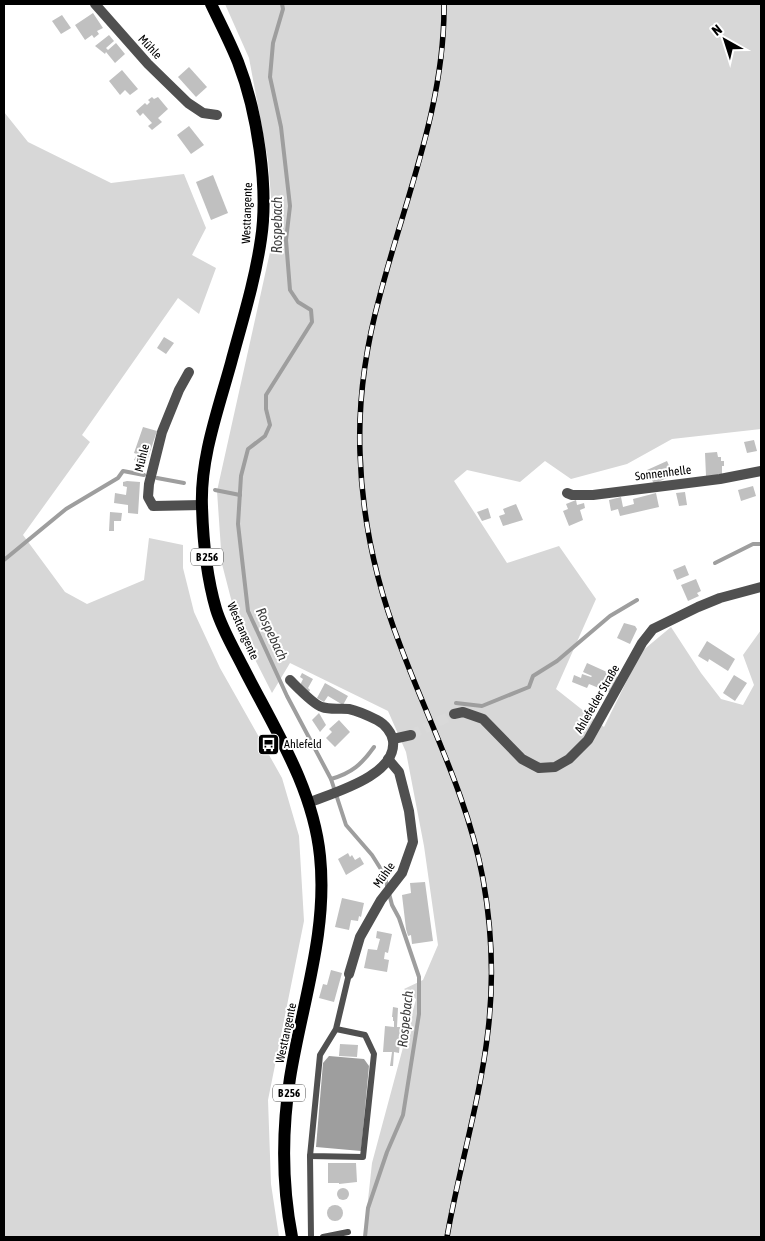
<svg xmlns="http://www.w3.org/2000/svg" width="765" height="1241" font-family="'Asap Condensed',sans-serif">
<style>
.green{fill:#d7d7d7}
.water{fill:#9e9e9e}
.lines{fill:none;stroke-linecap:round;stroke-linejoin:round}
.stream{stroke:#9e9e9e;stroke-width:4}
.building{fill:#c0c0c0}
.street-tunnel{stroke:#d9d9d9;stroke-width:10;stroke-dasharray:10 5;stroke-linecap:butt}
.lane{stroke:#505050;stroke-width:6}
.street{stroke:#505050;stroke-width:10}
.primary{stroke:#000;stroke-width:12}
.rail-casing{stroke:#000;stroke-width:5.5}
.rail{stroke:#fff;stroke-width:4;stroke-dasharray:11;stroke-linecap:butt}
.labels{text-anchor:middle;stroke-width:4;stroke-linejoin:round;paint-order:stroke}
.shield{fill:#fff;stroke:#4c4c4c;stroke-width:1}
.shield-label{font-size:11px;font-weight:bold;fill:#000}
.street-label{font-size:12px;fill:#000;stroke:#fff}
.poi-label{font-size:12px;fill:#000;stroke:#fff;text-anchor:start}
.water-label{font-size:14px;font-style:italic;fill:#3f3f3f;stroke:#fff}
</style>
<rect width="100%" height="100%" fill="#fff"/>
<g class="green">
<polygon points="225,4 761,4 761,429 672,439 627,464 571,479 545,461 520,482 467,470 454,481 507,563 559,546 596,599 556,689 604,727 641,652 671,627 701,673 721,699 743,705 754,685 743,655 761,630 761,1237 364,1237 372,1163 416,999 404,989 423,980 438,945 424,846 406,752 388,711 290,663 272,693 238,626 222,564 217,491 274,234 268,160 249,58"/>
<polygon points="4,112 28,142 111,183 184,174 206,228 192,255 216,268 199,314 178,298 82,435 90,442 23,535 65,592 87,604 144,580 149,538 183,545 183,568 194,612 220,668 282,778 299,836 304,921 268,1100 271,1184 279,1237 4,1237"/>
</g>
<polygon class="water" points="329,1056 364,1059 369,1066 361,1151 316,1147 323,1063"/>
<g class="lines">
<g class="stream">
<polyline points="282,4 283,9 273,43 270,77 281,127 290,206 286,240 290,290 298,302 311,310 312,322 266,395 266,409 270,425 265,436 248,449 241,476 238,524 248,611 287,696 331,779 346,825 372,855 384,874 392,905 399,918 419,977 419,1014 403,1115 387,1152 368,1208 365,1237"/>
<polyline points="157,478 184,483"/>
<polyline points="215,490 240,495"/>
<polyline points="4,560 66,509 118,478 123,471 144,475"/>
<polyline points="715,563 753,544 761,544"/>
<polyline points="456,703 482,706 529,687 533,676 557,661 610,616 637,600"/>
<path d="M331 779C352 773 362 764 374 747"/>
</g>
</g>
<g class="building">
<polygon points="93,13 103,28 97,31 99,34 94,38 92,35 85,40 75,25"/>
<polygon points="62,15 71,28 61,34 52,21"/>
<polygon points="109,35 114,41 106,48 108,50 116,43 125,54 115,63 106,52 105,54 95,46"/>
<polygon points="189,67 207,87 196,97 178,77"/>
<polygon points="122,70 138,89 130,95 125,90 120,95 109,81"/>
<polygon points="152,97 154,99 158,97 168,109 158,118 162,122 152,130 148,126 152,123 143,113 140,116 136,111 145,103 147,105 150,102 148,100"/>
<polygon points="189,126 204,145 191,154 177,135"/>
<polygon points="213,175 228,213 211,220 196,182"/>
<polygon points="164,337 174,343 166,354 157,348"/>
<polygon points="143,427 157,431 148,458 145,457 143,464 134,460 137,454 134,453"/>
<polygon points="754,440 757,451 747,453 744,442"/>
<polygon points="717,452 718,457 721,457 721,461 724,461 724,466 722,466 722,475 706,476 705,453"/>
<polygon points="667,461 673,475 654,484 647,470"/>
<polygon points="127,481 140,482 138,514 128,513 128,505 114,503 115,493 126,495 127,487 123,486 123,482"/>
<polygon points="753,486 756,496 741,501 738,490"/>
<polygon points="685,492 687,505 679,506 676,493"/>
<polygon points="656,493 659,507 620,516 618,509 611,511 609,500 621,497 623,507 634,504 633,499"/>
<polygon points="576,500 577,505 584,503 585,508 580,510 583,520 569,526 563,511 568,509 566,504"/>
<polygon points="516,504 523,520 503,526 499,516 505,514 503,509"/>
<polygon points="488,508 491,518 482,521 477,512"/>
<polygon points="110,512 122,513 121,521 114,521 114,531 109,531"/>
<polygon points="685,565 689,575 677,580 673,570"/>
<polygon points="696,579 701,591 697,593 699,596 688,601 681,585"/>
<polygon points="624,623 635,626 637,629 630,644 617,638"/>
<polygon points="707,641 735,659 728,671 709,659 708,662 698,656"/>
<polygon points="587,663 618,677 611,693 589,684 587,688 572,682 574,675 581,678 582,674 591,677 592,676 583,672"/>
<polygon points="302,673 313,679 308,688 310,690 309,692 300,685 303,679 300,677"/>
<polygon points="734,675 747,683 735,701 723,693"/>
<polygon points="325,683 348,696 343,705 328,696 324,702 317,698"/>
<polygon points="319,713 326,725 320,732 312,720"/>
<polygon points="339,720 350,732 335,747 326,738 332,732 329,729"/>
<polygon points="348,853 350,857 352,855 355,860 360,857 364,864 346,875 338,859"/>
<polygon points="425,882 433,941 412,944 411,935 408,936 406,929 402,895 411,893 410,883"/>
<polygon points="342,898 364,903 361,917 359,916 358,921 351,920 349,930 335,927"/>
<polygon points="377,931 392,934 388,953 385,952 384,959 389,960 387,972 364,968 368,949 377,950 380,939 376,938"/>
<polygon points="331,970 342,973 334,1002 319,998 323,984 327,985"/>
<polygon points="393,1007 398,1008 397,1027 400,1027 399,1042 400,1042 399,1053 394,1052 393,1066 390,1066 392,1052 383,1052 385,1026 394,1027 394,1021 393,1021 393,1017 392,1017"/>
<polygon points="340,1044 358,1045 357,1057 339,1056"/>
<polygon points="328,1163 356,1163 357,1182 339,1184 339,1183 328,1183"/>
<circle cx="343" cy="1194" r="6"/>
<circle cx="335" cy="1213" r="8"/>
</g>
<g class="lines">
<polyline class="street-tunnel" points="411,735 454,714"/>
<g class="lane">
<polyline points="336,1029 320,1055 310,1156 363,1157 374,1054 365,1035 336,1029 349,974"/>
<polyline points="310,1156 311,1237"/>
<polyline points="323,1237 348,1232"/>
</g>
<g class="street">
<polyline points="95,4 148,64 188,103 203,113 217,115"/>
<polyline points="189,372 179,390 162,432 149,484 148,497 153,506 202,505"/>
<polyline points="567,493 572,495 593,495 720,479 761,471"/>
<path d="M290 680C297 687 314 705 322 707 330 710 340 708 349 709 358 711 369 716 377 720 385 724 392 733 393 741 397 776 332 793 308 803"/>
<polyline points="454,714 463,712 483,719 522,759 539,768 555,767 569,759 588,740 642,643 653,629 698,607 720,598 761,587"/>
<polyline points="393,739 411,735"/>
<polyline points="349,974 360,937 381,900 402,873 413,842 409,811 399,772 388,759"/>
</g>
<path class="primary" d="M211 4C220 23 230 42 238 62 257 111 269 187 261 239 255 281 242 322 231 363 218 410 200 459 202 507 203 540 207 578 216 609 222 629 234 649 243 667 274 728 313 787 320 856 328 932 302 1003 290 1078 282 1130 282 1185 292 1237"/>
<defs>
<path id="rail" d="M444 4C445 105 405 199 380 295 366 346 358 399 360 453 362 519 376 583 400 645 429 723 468 797 483 879 492 929 494 980 488 1031 480 1101 459 1168 447 1237"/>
</defs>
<use href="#rail" class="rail-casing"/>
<use href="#rail" class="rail"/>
</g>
<defs>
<symbol id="bus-square" viewBox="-11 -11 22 22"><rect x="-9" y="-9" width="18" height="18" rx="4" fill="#000" stroke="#fff"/><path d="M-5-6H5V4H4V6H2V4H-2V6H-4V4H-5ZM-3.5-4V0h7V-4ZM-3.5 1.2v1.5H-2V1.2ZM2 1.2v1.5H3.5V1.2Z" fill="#fff"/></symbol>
</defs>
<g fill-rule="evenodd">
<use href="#bus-square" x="256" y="732" width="25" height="25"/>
</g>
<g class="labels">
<g class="shield">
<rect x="191" y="548.5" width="32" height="17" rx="4"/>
<rect x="273" y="1084.5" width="32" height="17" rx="4"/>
</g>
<g class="shield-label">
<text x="207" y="561">B 256</text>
<text x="289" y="1097">B 256</text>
</g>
<g class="street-label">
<text transform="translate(150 47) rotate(47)" y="4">Mühle</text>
<text transform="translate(247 213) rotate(-88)" y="4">Westtangente</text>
<text transform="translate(142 458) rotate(-76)" y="4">Mühle</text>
<text transform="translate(663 473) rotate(-7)" y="4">Sonnenhelle</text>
<text transform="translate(243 631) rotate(66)" y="4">Westtangente</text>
<text transform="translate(597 699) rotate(-60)" y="4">Ahlefelder Straße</text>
<text transform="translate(384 875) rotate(-55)" y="4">Mühle</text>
<text transform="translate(286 1033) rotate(-78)" y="4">Westtangente</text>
</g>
<g class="poi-label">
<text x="284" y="748">Ahlefeld</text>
</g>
<g class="water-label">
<text transform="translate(277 225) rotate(-90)" y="5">Rospebach</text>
<text transform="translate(272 634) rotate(65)" y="5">Rospebach</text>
<text transform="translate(405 1019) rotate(-84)" y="5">Rospebach</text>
</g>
</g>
<rect width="765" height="1241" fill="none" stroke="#000000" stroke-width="10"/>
<g transform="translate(725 40) rotate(321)" stroke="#ffffff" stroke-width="4" paint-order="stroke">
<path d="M0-4L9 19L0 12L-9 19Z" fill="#000000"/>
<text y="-8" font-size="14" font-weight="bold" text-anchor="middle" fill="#000000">N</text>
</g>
</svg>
